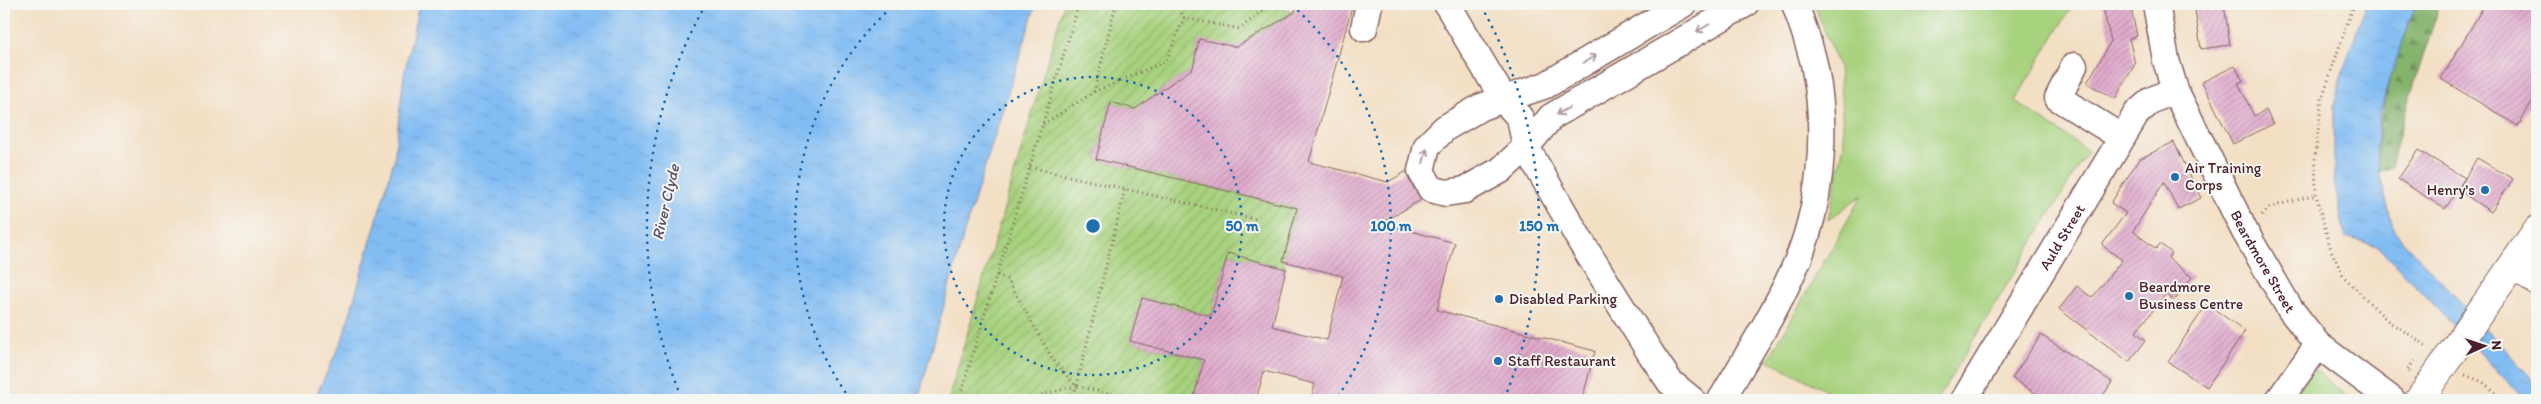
<svg xmlns="http://www.w3.org/2000/svg" width="2541" height="404" font-family="Itim,sans-serif">
<style>
.green{fill:#a7d27e;stroke:#787854}
.forest{fill:url(#forest-firs);stroke:#686a4c}
.garden{fill:url(#garden-furrows);stroke:#787854}
.water{fill:url(#water-ripples);stroke:#666e8f}
.building{fill:url(#building-hatch)}
.lines{fill:none;stroke-linecap:round;stroke-linejoin:round}
.minor-casing{stroke:#856261;stroke-width:29}
.major-casing{stroke:#856261;stroke-width:30}
.path{stroke:#856261;stroke-width:3;stroke-dasharray:1 4;stroke-linecap:butt}
.minor{stroke:#fff;stroke-width:26}
.major{stroke:#fff;stroke-width:28}
.oneway{stroke:#ae9aa0}
.ring{fill:none;stroke:#1f6fb2;stroke-width:2.5;stroke-dasharray:2.5 5}
.poi-dot{fill:#1f6fb2;stroke:#f6f6f2;stroke-width:2}
.labels{text-anchor:middle;stroke-width:4;stroke-linejoin:round;paint-order:stroke}
.poi-label{font-size:15px;fill:#4a1f2b;stroke:#f6f6f2;text-anchor:start}
.street-label{font-size:15px;fill:#4a1f2b;stroke:#f6f6f2}
.water-label{font-size:16px;font-style:italic;fill:#5a4e67;stroke:#f6f6f2}
.centre{fill:#1f6fb2;stroke:#f6f6f2;stroke-width:2.5}
.ring-label{font-size:15px;text-anchor:middle;font-weight:bold;fill:#1f6fb2;stroke:#f6f6f2;stroke-width:4;stroke-linejoin:round;paint-order:stroke}
</style>
<defs>
<pattern id="forest-firs" width="22" height="20" patternUnits="userSpaceOnUse" patternTransform="scale(1.25)"><rect width="22" height="20" fill="#85b46d"/><path d="M5 1l3.5 6h-7zM16 11l3.5 6h-7z" fill="#6f925a"/></pattern>
<pattern id="garden-furrows" width="10" height="10" patternUnits="userSpaceOnUse" patternTransform="scale(1.25)"><rect width="10" height="10" fill="#a7d27e"/><path d="M-1 1l2-2M0 10L10 0M9 11l2-2" fill="none" stroke="#91b46d"/></pattern>
<pattern id="water-ripples" width="26" height="14" patternUnits="userSpaceOnUse" patternTransform="scale(1.25)"><rect width="26" height="14" fill="#81bcf3"/><path d="M2 4q2-2 4 0t4 0M15 11q2-2 4 0t4 0" fill="none" stroke="#71a1d0"/></pattern>
<pattern id="building-hatch" width="6" height="6" patternUnits="userSpaceOnUse" patternTransform="scale(1.25)"><rect width="6" height="6" fill="#e1accd"/><path d="M-1 1l2-2M0 6l6-6M5 7l2-2" fill="none" stroke="#b88ba7"/></pattern>
</defs>
<rect width="100%" height="100%" fill="#f6f6f2"/>
<filter id="ink" filterUnits="userSpaceOnUse"><feTurbulence type="fractalNoise" baseFrequency=".02" numOctaves="2"/><feDisplacementMap in="SourceGraphic" scale="10" xChannelSelector="R" yChannelSelector="G"/><feConvolveMatrix kernelMatrix="1 2 1 2 8 2 1 2 1" color-interpolation-filters="sRGB"/></filter>
<filter id="wash" filterUnits="userSpaceOnUse"><feTurbulence type="fractalNoise" baseFrequency=".0096" numOctaves="4" result="noise"/><feDisplacementMap in="SourceGraphic" scale="20" xChannelSelector="R" yChannelSelector="G"/><feGaussianBlur stdDeviation="1.12" result="paint"/><feColorMatrix in="noise" values="0 0 0 0 0 0 0 0 0 0 0 0 0 0 0 0 0 1.4 0 .05"/><feComposite in="paint" operator="in"/></filter>
<g filter="url(#wash)">
<rect width="100%" height="100%" fill="#f3dfc4"/>
<g class="green">
<polygon points="1814,4 2073,4 2015,101 2088,151 1937,400 1844,400 1768,360 1862,195 1828,220 1844,144 1839,67"/>
<polygon points="2314,369 2350,400 2292,400"/>
</g>
<path class="forest" d="M2416 4H2440L2404 115 2391 167 2379 172C2374 110 2396 61 2416 4Z"/>
<polygon class="garden" points="1064,4 1271,4 1295,12 1236,47 1199,40 1193,68 1135,109 1111,102 1096,159 1297,208 1283,261 1286,269 1228,253 1211,316 1142,298 1130,341 1204,360 1193,400 948,400"/>
<g class="water">
<polygon points="419,4 1036,4 964,233 918,400 314,400 343,338 394,160 404,75"/>
<polygon points="2366,4 2416,4 2389,81 2380,113 2377,144 2379,172 2394,231 2537,384 2537,400 2525,400 2378,246 2345,237 2334,180 2334,106 2341,77"/>
</g>
<g id="blocks">
<g class="building">
<polygon points="1297,4 1343,4 1352,7 1309,162 1388,182 1407,171 1408,178 1421,200 1381,223 1455,243 1437,310 1595,351 1582,400 1311,400 1315,384 1264,371 1256,400 1193,400 1204,360 1130,341 1142,298 1211,316 1228,253 1286,269 1272,326 1327,340 1343,276 1283,261 1297,208 1096,159 1111,102 1135,109 1193,68 1199,39 1236,47 1295,12"/>
<polygon points="2102,4 2130,4 2137,36 2129,38 2135,64 2115,99 2087,83 2111,41"/>
<polygon points="2194,4 2224,4 2230,45 2201,49"/>
<polygon points="2485,4 2526,4 2537,11 2537,93 2518,126 2441,79"/>
<polygon points="2235,66 2243,81 2238,83 2254,116 2266,110 2273,124 2233,144 2202,82"/>
<polygon points="2174,142 2201,198 2178,209 2164,182 2133,231 2156,249 2160,244 2172,253 2168,258 2192,277 2174,300 2166,294 2136,332 2146,340 2129,362 2059,309 2077,286 2092,298 2122,260 2102,245 2126,213 2111,203 2139,159"/>
<polygon points="2418,150 2465,178 2445,209 2398,179"/>
<polygon points="2477,158 2513,179 2491,212 2458,190"/>
<polygon points="2207,304 2245,331 2207,387 2168,362"/>
<polygon points="2041,335 2112,382 2100,400 2045,400 2012,378"/>
</g>
</g>
</g>
<g filter="url(#ink)">
<use href="#blocks" fill-opacity="0" stroke="#856261" stroke-width="1"/>
<g class="lines">
<defs>
<g id="minor">
<polyline points="1447,4 1504,100 1520,118 1526,147 1581,242 1651,354 1670,382 1692,400"/>
<polyline points="1683,4 1546,85 1481,107 1445,128 1427,146 1421,171 1431,189 1446,193 1465,190 1501,170 1526,147 1551,117 1745,4"/>
<path id="s1" d="M2156 4 2166 60 2175 90 2245 232 2290 309 2318 345 2392 400"/>
<polyline points="1364,28 1369,4"/>
<polyline points="2074,66 2058,98 2121,137"/>
<path d="M1721 400C1746 358 1773 316 1793 271 1821 211 1828 133 1815 69 1811 47 1802 25 1795 4"/>
<path id="s2" d="M1964 400 2137 113 2152 100 2175 90"/>
<polyline points="2279,400 2318,345"/>
</g>
<g id="major">
<polyline points="2514,265 2537,281"/>
<polyline points="2419,400 2537,230"/>
</g>
</defs>
<use href="#minor" class="minor-casing"/>
<use href="#major" class="major-casing"/>
<g class="path">
<polyline points="1177,4 1184,18"/>
<polyline points="2354,4 2322,98 2315,157 2316,195 2331,250 2344,277 2388,321 2427,346 2426,347"/>
<polyline points="1094,92 1116,4"/>
<polyline points="1043,124 1094,92 1166,61 1184,18 1240,29 1269,4"/>
<polyline points="1030,167 1255,219"/>
<polyline points="2262,215 2270,207 2316,195"/>
<polyline points="997,275 1008,280 1053,360 1076,386 1139,400"/>
<polyline points="2410,372 2407,370 2417,358"/>
<polyline points="2465,375 2483,382 2504,400"/>
<polyline points="959,400 1079,4"/>
<polyline points="1033,400 1045,394 1076,386"/>
<polyline points="1073,400 1125,189"/>
</g>
<use href="#minor" class="minor"/>
<use href="#major" class="major"/>
</g>
<defs><path id="oneway-shaft" d="M-6 0H5M1.5-3L5.5 0L1.5 3" fill="none" stroke-width="1.6" stroke-linecap="round" stroke-linejoin="round" transform="scale(1.25)"/></defs>
<g class="oneway">
<use href="#oneway-shaft" transform="translate(1703 28) rotate(150)"/>
<use href="#oneway-shaft" transform="translate(1590 59) rotate(-30)"/>
<use href="#oneway-shaft" transform="translate(1563 111) rotate(150)"/>
<use href="#oneway-shaft" transform="translate(1425 156) rotate(-76)"/>
</g>
</g>
<g class="ring">
<circle cx="1093" cy="226" r="149"/>
<path d="M850 399A298 298 0 0 1 894 5M1292 5A298 298 0 0 1 1336 399"/>
<path d="M681 397A446 446 0 0 1 705 6M1481 6A446 446 0 0 1 1505 397"/>
</g>
<g class="poi-dot">
<circle cx="2175" cy="177" r="5"/>
<circle cx="2485" cy="190" r="5"/>
<circle cx="2129" cy="296" r="5"/>
<circle cx="1499" cy="299" r="5"/>
<circle cx="1498" cy="361" r="5"/>
</g>
<g class="labels">
<g class="poi-label">
<text x="2185" y="173">Air Training<tspan x="2185" dy="17">Corps</tspan></text>
<text x="2475" y="195" text-anchor="end">Henry's</text>
<text x="2139" y="292">Beardmore<tspan x="2139" dy="17">Business Centre</tspan></text>
<text x="1509" y="304">Disabled Parking</text>
<text x="1508" y="366">Staff Restaurant</text>
</g>
<g class="street-label">
<text dy="5" stroke="none"><textPath href="#s2" startOffset="190">Auld Street</textPath></text>
<text dy="5" stroke="none"><textPath href="#s1" startOffset="281">Beardmore Street</textPath></text>
</g>
<g class="water-label">
<text transform="translate(665 202) rotate(-77)" y="6">River Clyde</text>
</g>
</g>
<circle cx="1093" cy="226" r="8" class="centre"/>
<g class="ring-label">
<text x="1242" y="231">50 m</text>
<text x="1391" y="231">100 m</text>
<text x="1539" y="231">150 m</text>
</g>
<rect width="2541" height="404" fill="none" stroke="#f6f6f2" stroke-width="20"/>
<g transform="translate(2484 346) rotate(87)" stroke="#f6f6f2" stroke-width="4" paint-order="stroke">
<path d="M0-4L9 19L0 12L-9 19Z" fill="#4a1f2b"/>
<text y="-8" font-size="14" font-weight="bold" text-anchor="middle" fill="#4a1f2b">N</text>
</g>
</svg>
